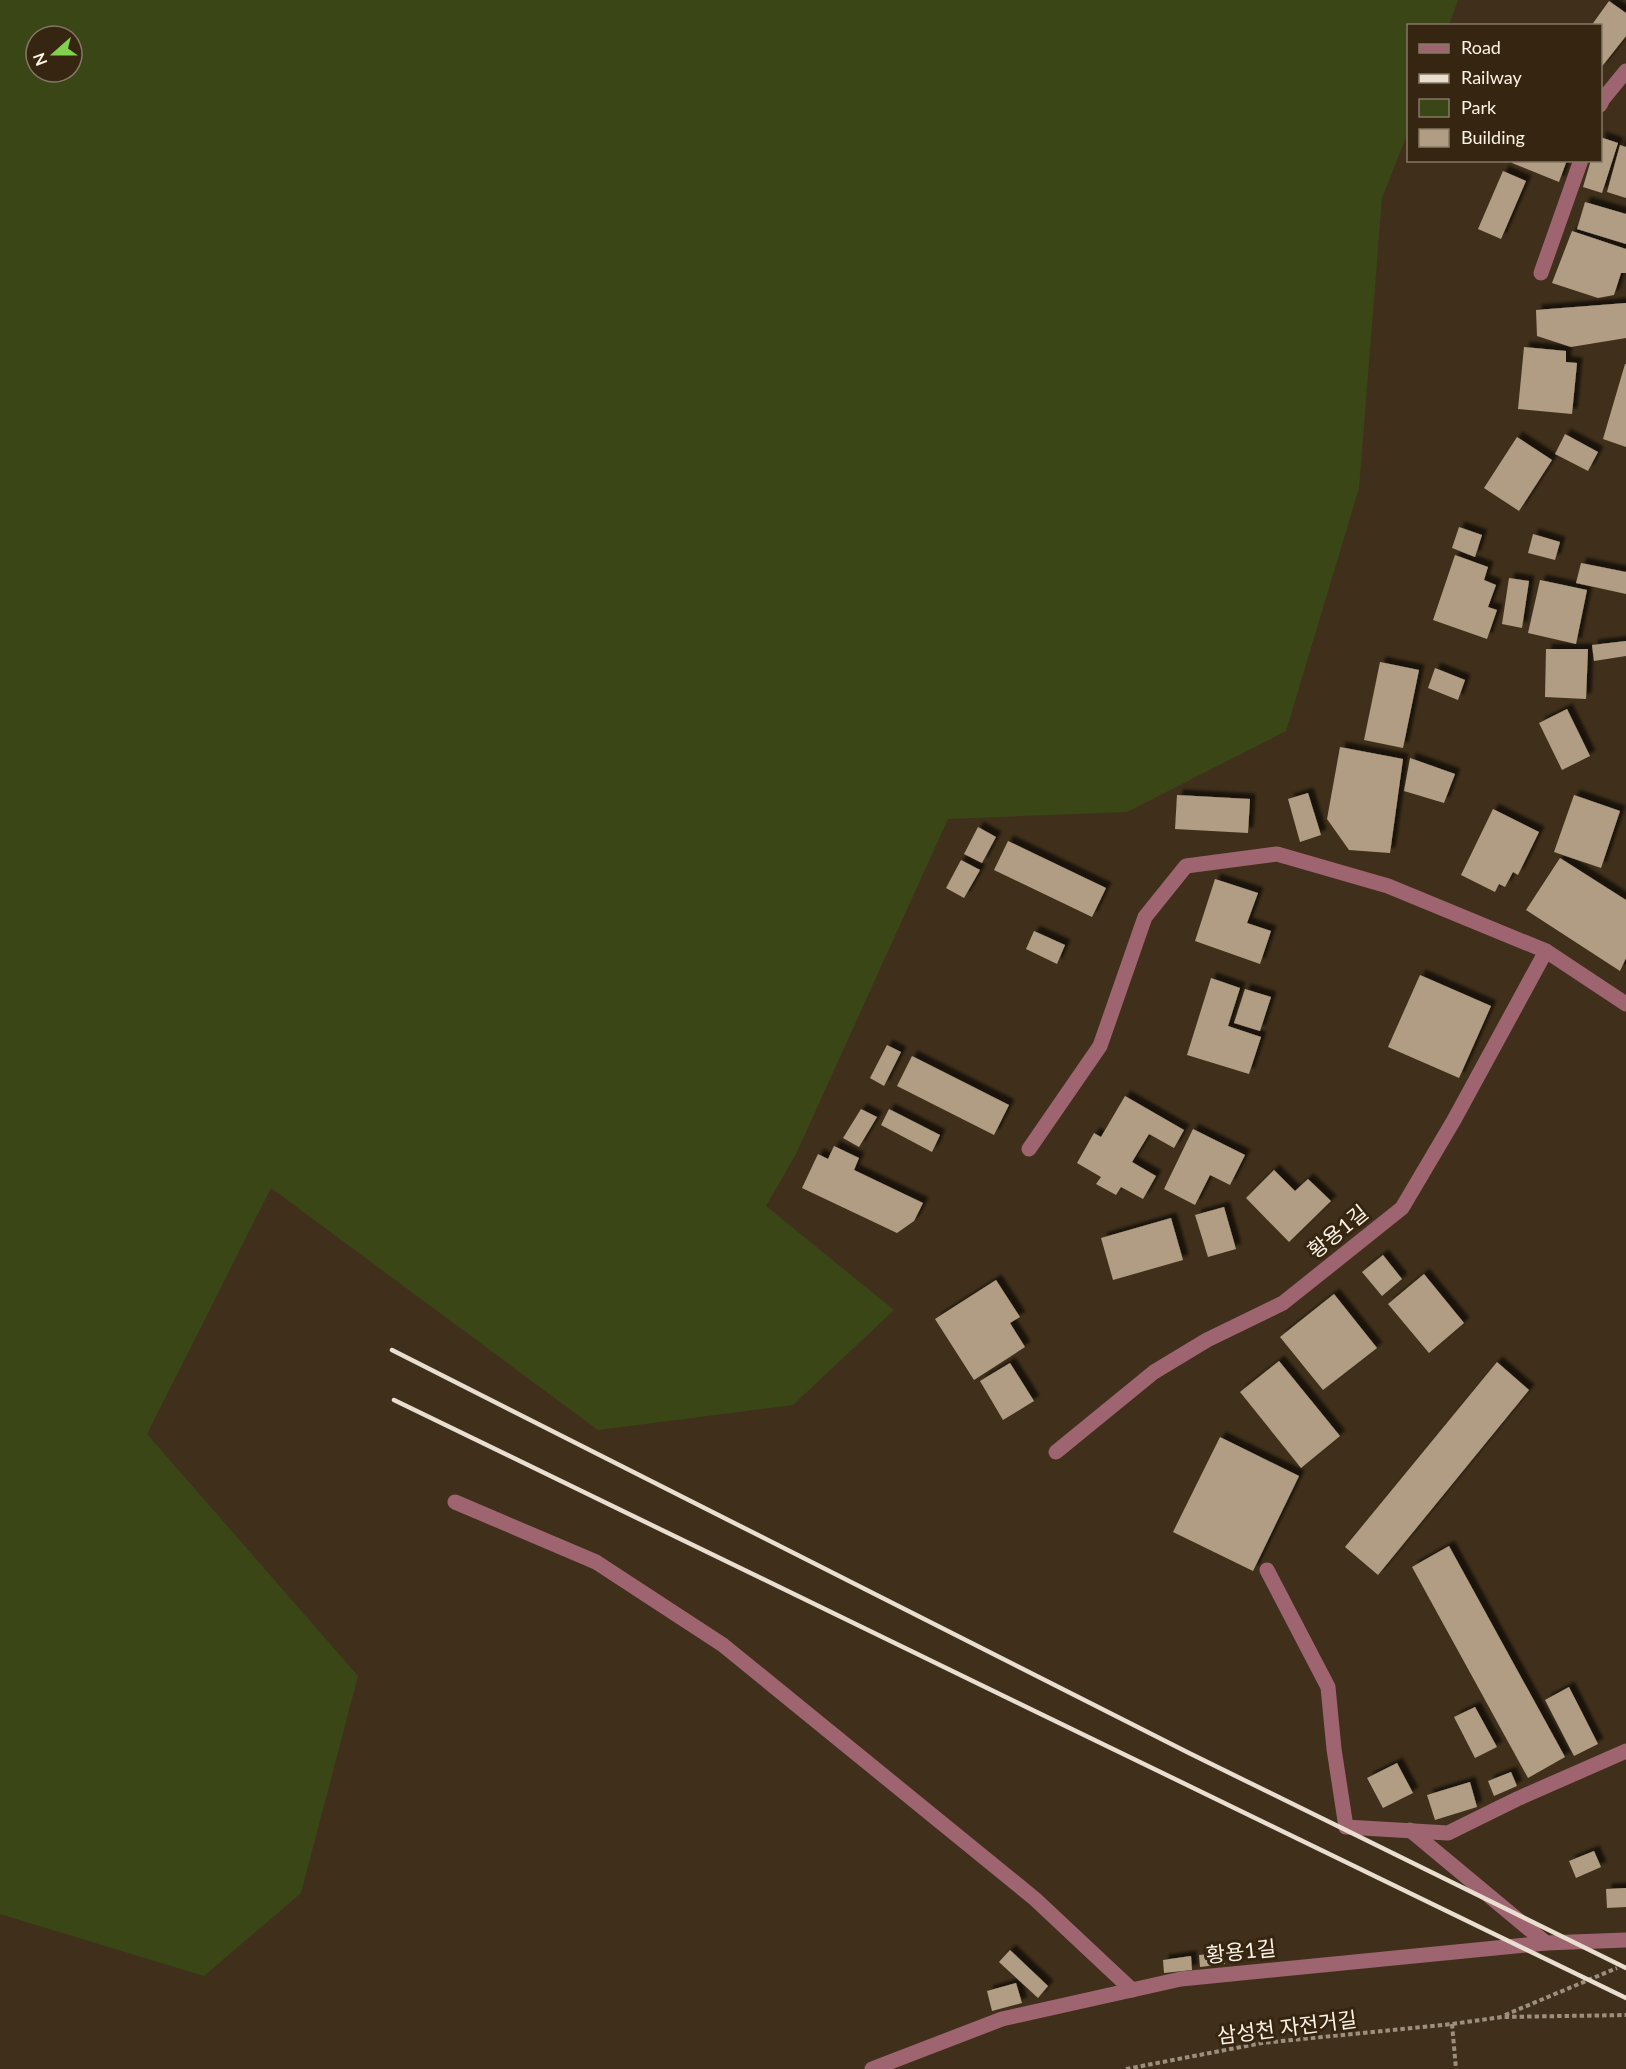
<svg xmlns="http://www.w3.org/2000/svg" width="1626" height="2069" font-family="Lato,'Noto Sans KR',sans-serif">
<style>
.green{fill:#3b4617;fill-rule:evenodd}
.building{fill:#b09d84;filter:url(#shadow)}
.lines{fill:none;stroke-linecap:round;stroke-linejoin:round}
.path{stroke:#9c8f7e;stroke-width:4;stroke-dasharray:4.5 3;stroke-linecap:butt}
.lane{stroke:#9e6571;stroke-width:15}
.street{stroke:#9e6571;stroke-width:15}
.rail{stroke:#e9ded0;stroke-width:4.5}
.labels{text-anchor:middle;stroke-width:6;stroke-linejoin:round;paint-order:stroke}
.street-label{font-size:21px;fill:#fcf2e5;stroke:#362611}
</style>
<defs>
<filter id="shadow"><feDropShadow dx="5.5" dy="-5.5" stdDeviation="1.5" flood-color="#0009"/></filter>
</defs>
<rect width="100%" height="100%" fill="#40301b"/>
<path class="green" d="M0 0H1458L1449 25 1408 26V132L1382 198 1359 488 1286 731 1127 812 948 819 796 1154 766 1206 894 1310 793 1405 598 1430 271 1188 147 1434 358 1676 301 1893 204 1976 0 1914ZM36 36H72V72H36Z"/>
<g class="building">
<polygon points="1609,1 1626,13 1626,36 1600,69 1600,26 1591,26"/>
<polygon points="1600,137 1618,143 1602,193 1583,187 1591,160 1600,160"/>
<polygon points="1620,145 1626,147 1626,198 1607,192"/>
<polygon points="1514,160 1567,160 1559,182 1512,163"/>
<polygon points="1503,171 1526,181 1501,239 1478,229"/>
<polygon points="1585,202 1626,214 1626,244 1577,229"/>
<polygon points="1572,231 1626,249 1626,273 1621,273 1614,295 1598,298 1552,283"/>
<polygon points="1626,303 1626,338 1571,347 1537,336 1536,310"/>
<polygon points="1524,347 1566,351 1566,362 1577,363 1572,414 1518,409"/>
<polygon points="1625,364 1626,364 1626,447 1603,439"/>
<polygon points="1565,434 1598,452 1588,471 1555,454"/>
<polygon points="1517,437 1552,460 1519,511 1484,488"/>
<polygon points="1459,527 1482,535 1475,557 1452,548"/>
<polygon points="1533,534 1560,542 1555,560 1528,553"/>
<polygon points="1455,555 1488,567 1484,580 1496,585 1488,607 1497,610 1487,639 1433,620"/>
<polygon points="1581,563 1626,572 1626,594 1576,583"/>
<polygon points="1509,578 1529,581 1522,628 1502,624"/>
<polygon points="1540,580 1587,590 1576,644 1528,633"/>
<polygon points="1626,641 1626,656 1594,661 1592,645"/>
<polygon points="1546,649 1588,649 1586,699 1545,697"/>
<polygon points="1380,662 1419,670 1403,748 1364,740"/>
<polygon points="1435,668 1465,680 1458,700 1428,688"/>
<polygon points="1567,709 1590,756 1562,770 1539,723"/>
<polygon points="1340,747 1403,759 1390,853 1349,850 1327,819"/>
<polygon points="1410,758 1455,774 1444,803 1404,791"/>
<polygon points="1308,793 1321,835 1300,842 1288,799"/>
<polygon points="1177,795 1250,799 1248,833 1175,829"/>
<polygon points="1574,795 1620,811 1601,868 1554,852"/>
<polygon points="1493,809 1539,832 1518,875 1513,872 1505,887 1499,884 1495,892 1461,875"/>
<polygon points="978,827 996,837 982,863 964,854"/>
<polygon points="1008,841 1106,888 1092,917 994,870"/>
<polygon points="1560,858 1626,900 1626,958 1620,971 1526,910"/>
<polygon points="961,860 980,870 964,898 946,888"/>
<polygon points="1215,879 1258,893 1247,923 1271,931 1260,964 1195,941"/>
<polygon points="1034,931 1065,945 1057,964 1026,949"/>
<polygon points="1420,975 1491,1006 1459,1078 1388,1047"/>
<polygon points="1211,978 1240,988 1228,1026 1261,1037 1249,1074 1187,1055"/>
<polygon points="1245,989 1271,997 1260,1031 1234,1023"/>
<polygon points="887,1045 901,1052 884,1086 870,1078"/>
<polygon points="912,1056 1009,1105 994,1135 897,1086"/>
<polygon points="1125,1096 1184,1130 1174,1148 1149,1134 1132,1162 1156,1176 1143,1199 1121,1187 1116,1195 1096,1184 1101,1177 1077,1163 1094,1133 1101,1137"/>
<polygon points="861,1109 877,1117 859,1147 843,1138"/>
<polygon points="889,1109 940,1135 932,1152 881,1125"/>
<polygon points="1193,1129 1245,1155 1230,1185 1210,1175 1195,1205 1164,1189"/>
<polygon points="834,1146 859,1158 854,1170 923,1203 914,1221 897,1233 802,1188 818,1154 828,1159"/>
<polygon points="1274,1170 1295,1191 1308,1179 1331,1201 1289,1242 1246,1198"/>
<polygon points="1224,1207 1236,1249 1208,1257 1195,1215"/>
<polygon points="1171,1218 1183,1260 1113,1280 1101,1238"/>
<polygon points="1383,1255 1402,1279 1382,1296 1362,1272"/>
<polygon points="1424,1274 1464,1323 1429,1353 1388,1304"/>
<polygon points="996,1280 1020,1317 1010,1323 1025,1347 974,1380 935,1319"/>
<polygon points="1334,1294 1377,1348 1323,1390 1280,1337"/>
<polygon points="1279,1361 1340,1436 1301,1468 1240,1392"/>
<polygon points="1497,1362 1529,1390 1378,1575 1345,1547"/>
<polygon points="1010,1363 1034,1401 1003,1420 980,1381"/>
<polygon points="1220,1437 1299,1476 1253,1571 1173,1532"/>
<polygon points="1449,1546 1565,1757 1528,1778 1412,1567"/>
<polygon points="1569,1687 1598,1744 1574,1756 1545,1700"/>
<polygon points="1475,1707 1497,1747 1475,1758 1454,1717"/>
<polygon points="1397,1763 1413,1793 1383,1808 1367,1778"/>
<polygon points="1511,1772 1517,1786 1494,1796 1488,1781"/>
<polygon points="1470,1782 1477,1807 1435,1820 1427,1795"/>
<polygon points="1594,1851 1601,1867 1576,1878 1569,1861"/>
<polygon points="1626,1888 1626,1907 1607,1908 1606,1889"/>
<polygon points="1010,1950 1048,1986 1038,1998 999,1962"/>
<polygon points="1224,1953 1225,1964 1200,1967 1199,1955"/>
<polygon points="1191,1956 1192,1970 1164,1973 1163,1960"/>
<polygon points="1016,1983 1022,2003 992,2011 987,1991"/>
</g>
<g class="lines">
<g class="path">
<polyline points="1505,2015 1617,1968"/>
<polyline points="1452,2024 1456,2069"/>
<polyline points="1126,2069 1262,2043 1452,2024 1502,2017 1626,2015"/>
</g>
<g class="lane">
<polyline points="455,1502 596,1562 723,1645 1035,1899 1132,1990"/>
<polyline points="1267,1570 1328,1687 1334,1749 1346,1827 1448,1833 1517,1799 1626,1751"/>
<polyline points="1410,1830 1546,1943"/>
</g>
<g class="street">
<polyline points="1600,105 1603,99 1626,71"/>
<polyline points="1541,273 1581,160"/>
<polyline points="1029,1149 1100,1046 1145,917 1186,866 1277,854 1388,886 1546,951 1626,1004"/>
<polyline points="1056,1452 1154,1372 1207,1340 1283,1303 1402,1208 1454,1120 1546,951"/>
<polyline points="872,2069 1002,2019 1181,1979 1546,1943 1626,1940"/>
</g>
<g class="rail">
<polyline points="392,1350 1189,1753 1626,1968"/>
<polyline points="394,1400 1626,1998"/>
</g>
</g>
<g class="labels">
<g class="street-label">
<text transform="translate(1338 1232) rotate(-39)" y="7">황용1길</text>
<text transform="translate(1241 1952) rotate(-6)" y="7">황용1길</text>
<text transform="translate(1287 2028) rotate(-7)" y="7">삼성천 자전거길</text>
</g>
</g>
<rect x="1407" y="24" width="195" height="138" fill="#362611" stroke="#857866" stroke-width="1.5"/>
<rect x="1419" y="44" width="30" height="9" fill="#9e6571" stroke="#857866" stroke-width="1.5"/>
<text x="1461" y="54" font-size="18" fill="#fcf2e5">Road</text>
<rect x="1419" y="74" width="30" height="9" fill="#e9ded0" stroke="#857866" stroke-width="1.5"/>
<text x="1461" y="84" font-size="18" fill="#fcf2e5">Railway</text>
<rect x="1419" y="99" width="30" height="18" fill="#3b4617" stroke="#857866" stroke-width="1.5"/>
<text x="1461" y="114" font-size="18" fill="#fcf2e5">Park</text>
<rect x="1419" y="129" width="30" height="18" fill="#b09d84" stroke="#857866" stroke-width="1.5"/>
<text x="1461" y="144" font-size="18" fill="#fcf2e5">Building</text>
<g transform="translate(54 54) rotate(249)"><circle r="28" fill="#362611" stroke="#857866" stroke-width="1.5"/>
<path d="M0-4.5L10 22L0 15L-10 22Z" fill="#82d04f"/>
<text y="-9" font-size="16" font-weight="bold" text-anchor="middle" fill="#fcf2e5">N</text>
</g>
</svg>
